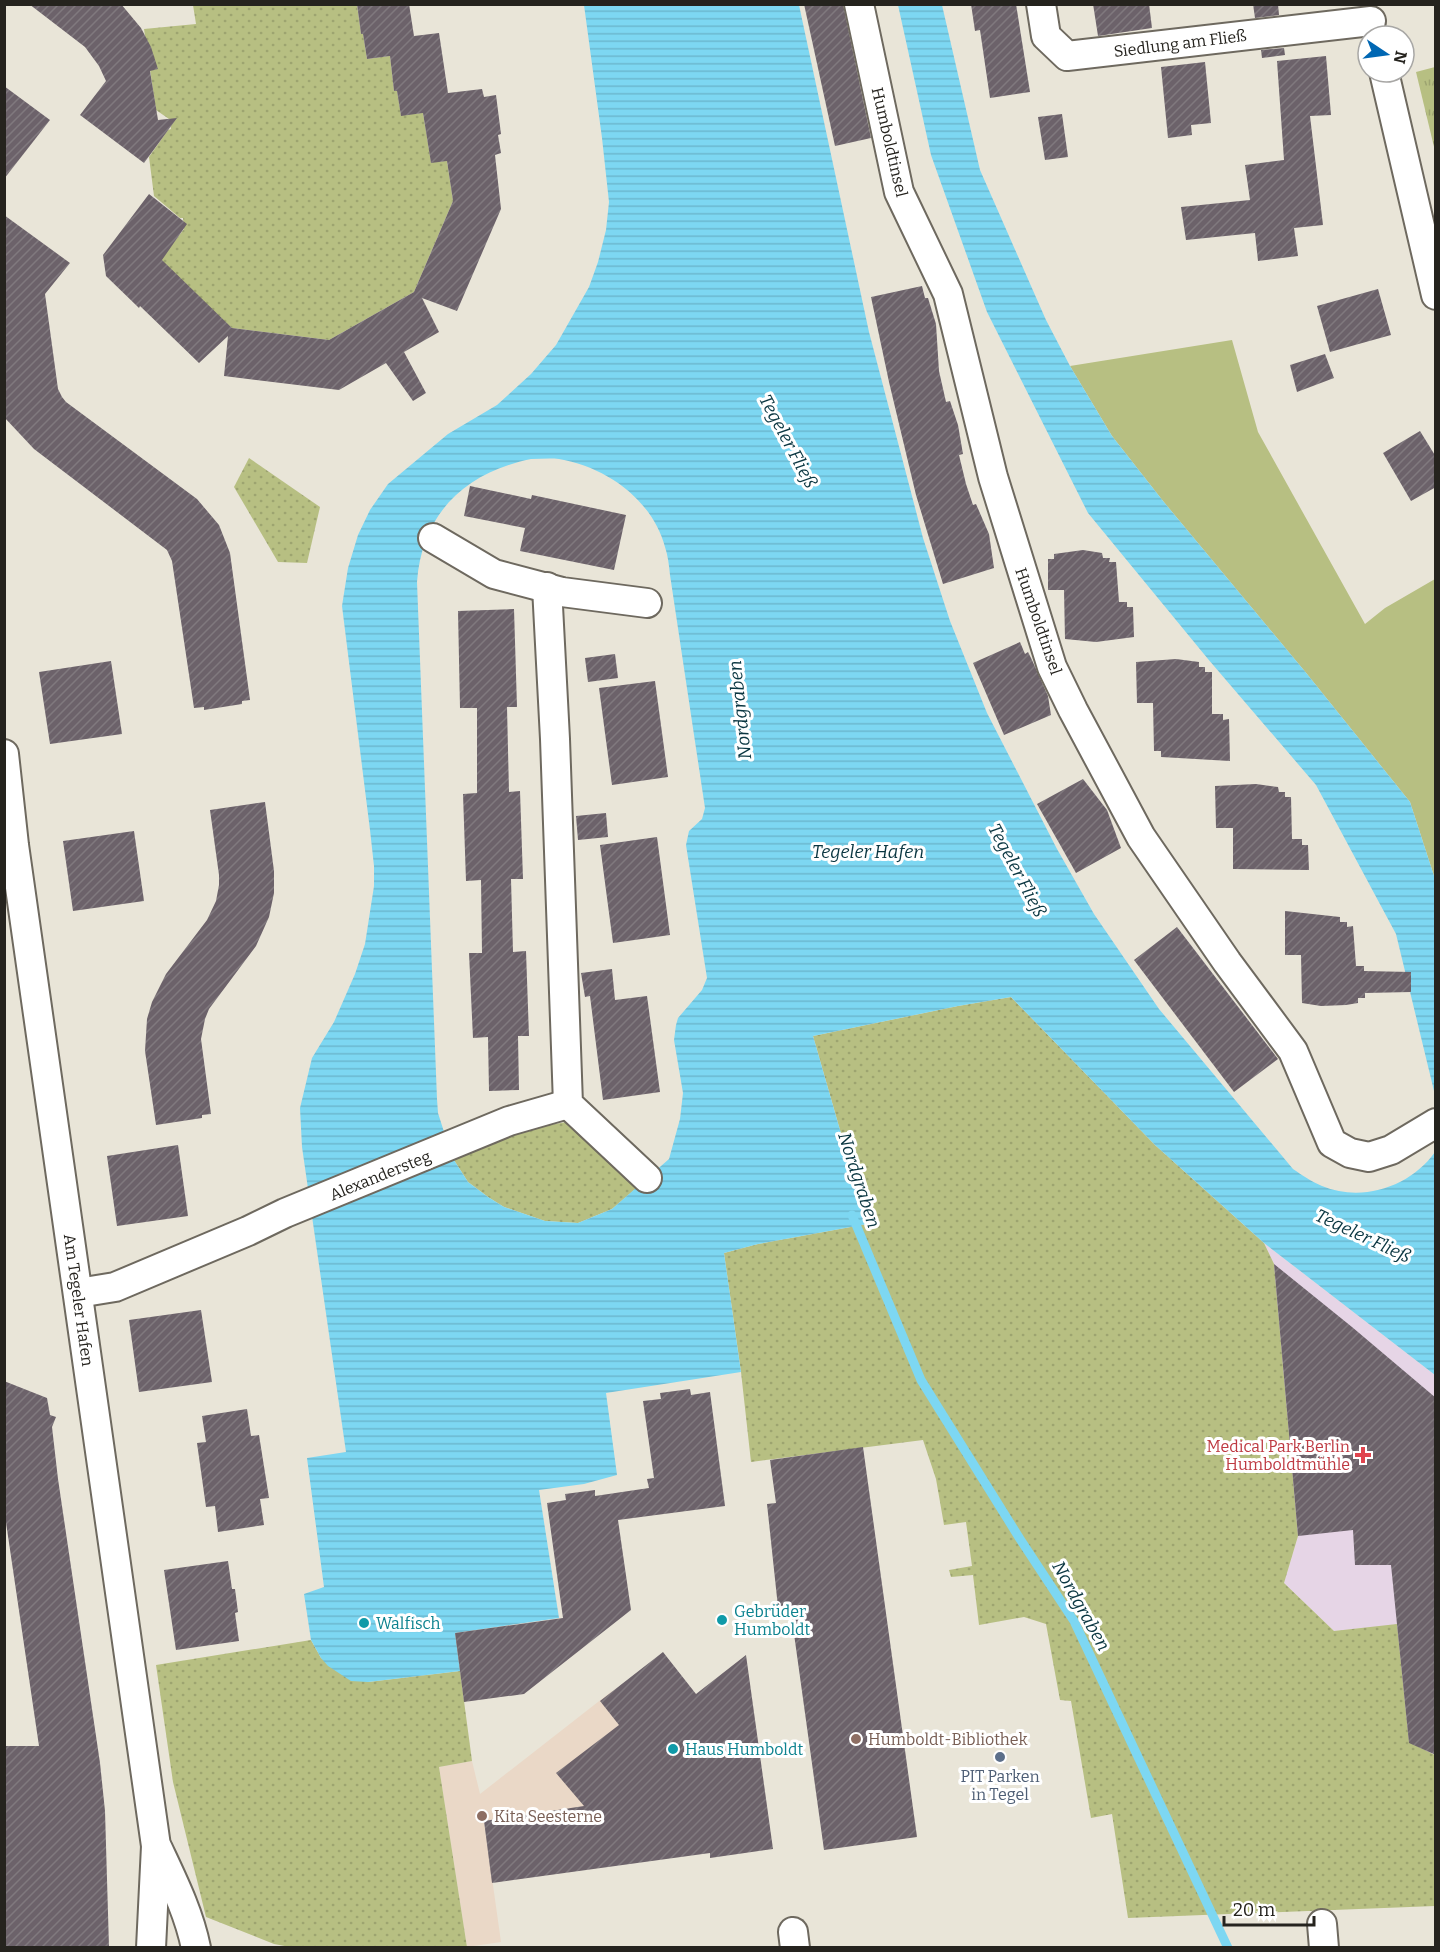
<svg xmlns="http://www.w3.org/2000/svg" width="1440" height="1952" font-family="Bitter,serif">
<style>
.education{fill:#ead8c7}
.medical{fill:#e6d5e6}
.grass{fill:url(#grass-tufts)}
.park{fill:url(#park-dots)}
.garden{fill:#b7bf82}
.water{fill:url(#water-rules);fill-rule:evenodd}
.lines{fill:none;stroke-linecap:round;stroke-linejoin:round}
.stream{stroke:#7dd7f2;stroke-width:9}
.building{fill:url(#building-hatch)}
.minor-casing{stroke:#6e695f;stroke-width:32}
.minor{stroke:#fff;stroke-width:28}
.health-dot{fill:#e0444e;stroke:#fff;stroke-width:2}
.culture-dot{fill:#0f9aa8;stroke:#fff;stroke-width:2}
.education-dot{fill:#8d6e63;stroke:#fff;stroke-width:2}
.service-dot{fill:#5c6f8a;stroke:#fff;stroke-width:2}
.labels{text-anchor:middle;stroke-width:6;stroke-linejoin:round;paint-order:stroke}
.street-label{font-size:16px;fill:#25231e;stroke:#fff}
.health-label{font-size:16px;fill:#be3a42;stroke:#fff;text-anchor:end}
.culture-label{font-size:16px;fill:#0d838f;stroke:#fff;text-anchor:start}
.education-label{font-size:16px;fill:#785e54;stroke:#fff;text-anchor:start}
.service-label{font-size:16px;fill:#4e5e75;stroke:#fff}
.water-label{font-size:18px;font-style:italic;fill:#0a3641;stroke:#fff}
</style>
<defs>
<pattern id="grass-tufts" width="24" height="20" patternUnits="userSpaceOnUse" patternTransform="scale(1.5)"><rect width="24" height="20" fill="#b7bf82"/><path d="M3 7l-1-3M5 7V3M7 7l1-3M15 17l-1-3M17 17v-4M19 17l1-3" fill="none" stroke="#9da470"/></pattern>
<pattern id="park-dots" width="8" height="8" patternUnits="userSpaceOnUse" patternTransform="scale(1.5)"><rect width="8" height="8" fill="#b7bf82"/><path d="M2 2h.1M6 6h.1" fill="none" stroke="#9da470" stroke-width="1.8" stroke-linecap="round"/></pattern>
<pattern id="water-rules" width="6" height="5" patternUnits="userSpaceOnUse" patternTransform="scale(1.5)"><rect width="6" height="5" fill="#7dd7f2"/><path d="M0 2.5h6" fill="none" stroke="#6cb8cf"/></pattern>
<pattern id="building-hatch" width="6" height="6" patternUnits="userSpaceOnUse" patternTransform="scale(1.5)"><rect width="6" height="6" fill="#6c626a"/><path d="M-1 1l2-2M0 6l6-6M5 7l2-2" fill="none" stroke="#80797e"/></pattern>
</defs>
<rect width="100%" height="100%" fill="#e9e5d8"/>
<polygon class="education" points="612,1691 646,1736 649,1797 484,1821 501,1942 467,1947 439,1767 472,1761 480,1794"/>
<polygon class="medical" points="1264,1243 1435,1375 1435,1755 1409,1743 1397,1625 1334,1631 1284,1583 1298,1536 1274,1264"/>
<polygon class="grass" points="1435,67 1436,67 1435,151 1416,72"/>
<g class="park">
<polygon points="193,5 357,5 361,34 363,34 367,59 390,56 394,91 397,91 401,115 423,113 431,162 447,161 453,201 414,292 329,340 232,328 153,262 174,242 184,229 183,218 180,218 154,196 149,157 168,130 171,129 169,119 156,110 144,29 196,24"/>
<polygon points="249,458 320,507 307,563 278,562 234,487"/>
<polygon points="1011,997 1155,1145 1264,1243 1274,1264 1298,1536 1284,1583 1334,1631 1397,1624 1409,1742 1435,1755 1435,1906 1128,1918 1112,1814 1091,1818 1071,1701 1060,1700 1046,1624 1024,1617 979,1625 973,1575 951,1577 949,1570 972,1566 966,1522 944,1525 936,1479 923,1440 751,1462 741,1372 724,1253 758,1244 867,1224 813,1036 958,1006"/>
<polygon points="572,1121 641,1184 612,1209 578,1223 545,1221 504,1207 488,1197 468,1182 452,1157 504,1133"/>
<polygon points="311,1640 321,1658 368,1682 460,1671 472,1761 439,1767 467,1947 290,1947 274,1944 206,1917 173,1782 156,1665"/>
</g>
<polygon class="garden" points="1232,340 1258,432 1365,624 1385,608 1435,579 1435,879 1410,802 1307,674 1163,501 1112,436 1070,366"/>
<g class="water">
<path d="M584 5H799L869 332 923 538 950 621 987 713 1057 849 1094 914 1159 1009 1293 1169C1302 1175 1312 1182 1322 1186 1363 1203 1411 1186 1435 1152V1375L1264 1243 1155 1145 1011 997 958 1006 813 1036 867 1224 758 1244 724 1253 741 1372 606 1393 617 1475 584 1484 539 1490 559 1618 455 1633 460 1671 368 1682 351 1681 328 1666 321 1658 311 1640 304 1594 324 1587 307 1458 346 1452 302 1147 300 1108 312 1058 334 1022 355 974 365 944 374 886V866L370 830 342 606 348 568 358 535 370 510 388 484 448 434 497 405 531 374 556 345 589 287 598 262 606 230 609 202 602 138ZM531 459C540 459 550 458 559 459 606 467 652 499 665 547 668 556 669 565 670 575L705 808 702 819 689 831 686 845 707 978 702 990 678 1018 676 1025 674 1040 683 1093 680 1119 669 1159 612 1209 578 1223 545 1221 504 1207 488 1197 468 1182 452 1157 438 1113 437 1099 417 582C422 513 465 473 531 459Z"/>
<polygon points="898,5 942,5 980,170 1046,320 1070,366 1112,436 1163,501 1307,674 1410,802 1435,879 1435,1095 1396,934 1316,785 1208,659 1088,513 987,312 931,155"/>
</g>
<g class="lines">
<polyline class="stream" points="852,1215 921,1380 1020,1539 1074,1621 1228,1948"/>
</g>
<g class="building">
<polygon points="29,4 121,4 141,28 151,47 158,69 150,71 158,120 177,118 144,163 80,115 106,81 99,66 85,47"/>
<polygon points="357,4 409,4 414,36 439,33 448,93 482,89 484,97 496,95 501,134 498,135 501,153 495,155 501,209 457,311 422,298 439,332 404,352 426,393 413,401 386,363 339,390 224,376 228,336 199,363 140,306 139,308 106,276 103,255 149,194 187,224 162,260 232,328 329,340 414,292 453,201 447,161 431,163 423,113 401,116 397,91 394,91 390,56 367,59 363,34 361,34"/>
<polygon points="804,4 843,4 871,138 835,146"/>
<polygon points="971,4 1016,4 1030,92 990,98 980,30 975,31"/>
<polygon points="1093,4 1149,4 1152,28 1098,36"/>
<polygon points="1253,4 1278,4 1279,15 1255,18"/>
<polygon points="1284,48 1285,55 1262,58 1261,50"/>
<polygon points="1326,56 1331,115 1310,116 1323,225 1294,228 1298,256 1258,261 1255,233 1186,240 1181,207 1250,200 1245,165 1284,160 1277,61"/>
<polygon points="1205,62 1211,123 1191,125 1192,135 1168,138 1161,67"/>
<polygon points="4,86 50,120 4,179"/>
<polygon points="1062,114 1068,157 1045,160 1038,117"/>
<polygon points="4,215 70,263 45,294 58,389 62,397 66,402 197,499 219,525 230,553 250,700 242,701 242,704 204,710 204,707 194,708 172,561 167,550 34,449 4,417"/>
<polygon points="922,286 925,298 928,298 936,324 939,371 946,402 950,401 958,425 963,454 959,455 966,484 973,505 976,504 989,534 994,568 943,584 916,495 889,382 871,297"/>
<polygon points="1378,289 1391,335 1330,352 1317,306"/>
<polygon points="1325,354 1334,378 1297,392 1290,365"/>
<polygon points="1420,431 1436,457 1436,487 1411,501 1383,453"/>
<polygon points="470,486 531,499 532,495 626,515 614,570 520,551 525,528 464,516"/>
<polygon points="1083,550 1102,553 1103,558 1110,558 1109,562 1116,562 1119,602 1127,602 1127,607 1133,607 1134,637 1096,642 1065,639 1064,590 1048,590 1048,559 1054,559 1054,554"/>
<polygon points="514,609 517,707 507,707 509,792 520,791 523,879 511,879 513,952 526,951 529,1036 518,1036 519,1090 489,1091 488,1037 473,1038 469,953 482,953 481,880 466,881 463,794 477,793 477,708 460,708 458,611"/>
<polygon points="1020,642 1025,654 1028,652 1032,660 1048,696 1051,715 1004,735 973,663"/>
<polygon points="615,654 618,678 588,682 585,658"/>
<polygon points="1176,659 1199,662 1199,667 1205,667 1205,672 1212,672 1212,714 1223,714 1223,720 1229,719 1230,761 1161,757 1161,751 1154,751 1153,703 1137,703 1136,662"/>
<polygon points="111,661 122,734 50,744 39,672"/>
<polygon points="655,681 668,777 612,785 599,688"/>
<polygon points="1083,779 1107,810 1121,848 1076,873 1037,804"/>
<polygon points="1256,784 1278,787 1279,792 1285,792 1285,797 1291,797 1292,839 1302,839 1302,845 1308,845 1309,870 1233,869 1233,828 1216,828 1215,786"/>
<polygon points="265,802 274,871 274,893 269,917 256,946 209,1009 205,1019 201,1039 211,1114 202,1115 202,1118 156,1125 145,1051 147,1019 152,1002 166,974 207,920 216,901 219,885 219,875 210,810"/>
<polygon points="606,813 608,837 578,840 576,816"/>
<polygon points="134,831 144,901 73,911 63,841"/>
<polygon points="657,837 670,935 613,943 600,845"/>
<polygon points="1285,911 1340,917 1340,922 1347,922 1347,927 1353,926 1356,966 1364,966 1364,971 1411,972 1411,992 1365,993 1365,998 1358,998 1358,1003 1346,1005 1321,1006 1302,1003 1301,955 1285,955"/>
<polygon points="1177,927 1278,1059 1234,1092 1134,960"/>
<polygon points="612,969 615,1000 647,996 660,1092 603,1100 590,996 585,997 581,973"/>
<polygon points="178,1145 188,1216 117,1226 107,1156"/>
<polygon points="1274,1264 1352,1327 1436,1398 1436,1755 1409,1743 1391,1565 1355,1565 1353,1530 1298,1536"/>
<polygon points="201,1310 212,1382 139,1392 129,1320"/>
<polygon points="4,1381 47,1398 50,1415 56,1417 52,1427 58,1479 100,1763 105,1811 109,1947 4,1947 4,1746 39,1746 4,1509"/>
<polygon points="690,1389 691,1395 710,1392 725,1506 618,1520 631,1610 524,1694 464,1702 455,1633 563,1618 547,1503 566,1500 565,1494 595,1490 595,1496 649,1488 647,1479 654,1478 643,1401 661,1399 660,1393"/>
<polygon points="247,1409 251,1436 259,1435 269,1498 260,1499 264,1525 218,1532 215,1506 206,1507 197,1443 206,1442 202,1416"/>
<polygon points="863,1447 917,1837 824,1850 790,1605 778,1607 767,1504 776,1503 770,1460"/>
<polygon points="228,1561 232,1589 235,1589 238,1612 235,1613 239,1641 176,1650 164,1570"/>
<polygon points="663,1652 696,1694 746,1655 773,1849 710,1858 710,1853 492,1883 484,1821 584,1806 556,1773 619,1725 600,1701"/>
</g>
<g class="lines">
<defs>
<g id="minor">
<polyline points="859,4 899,192 948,294 993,477 1052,667 1073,710 1141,837 1227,962 1293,1051 1332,1143 1350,1153 1369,1157 1391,1150 1436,1123"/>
<polyline points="1041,4 1046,36 1067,56 1371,21"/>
<polyline points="1384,72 1436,295"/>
<polyline points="433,538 494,574 562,592 647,603"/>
<polyline points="547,587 555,739 568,1104 647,1178"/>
<polyline points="4,754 14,845 156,1846 151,1948"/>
<polyline points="78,1293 115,1287 248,1231 285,1213 509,1121 568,1104"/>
<path d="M158 1849C173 1881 189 1913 196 1948"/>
<polyline points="1322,1924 1324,1948"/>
<polyline points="793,1932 795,1948"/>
</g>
</defs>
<use href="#minor" class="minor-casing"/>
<use href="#minor" class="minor"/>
</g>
<path class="health-dot" d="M1360 1446h6v6h6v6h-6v6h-6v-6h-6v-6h6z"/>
<g class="culture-dot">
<circle cx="722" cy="1620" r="6"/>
<circle cx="364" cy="1623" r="6"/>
<circle cx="673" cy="1749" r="6"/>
</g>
<g class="education-dot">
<circle cx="856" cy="1739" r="6"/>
<circle cx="482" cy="1816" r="6"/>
</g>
<circle class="service-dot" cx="1000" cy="1757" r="6"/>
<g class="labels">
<g class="street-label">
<text transform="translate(1180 43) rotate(-7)" y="6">Siedlung am Fließ</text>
<text transform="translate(890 142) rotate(77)" y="6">Humboldtinsel</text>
<text transform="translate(1039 621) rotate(71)" y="6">Humboldtinsel</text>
<text transform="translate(380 1175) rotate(-22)" y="6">Alexandersteg</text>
<text transform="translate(79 1300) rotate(82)" y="6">Am Tegeler Hafen</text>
</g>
<g class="health-label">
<text x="1350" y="1452">Medical Park Berlin<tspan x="1350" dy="18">Humboldtmühle</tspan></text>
</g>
<g class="culture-label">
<text x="734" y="1617">Gebrüder<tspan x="734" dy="18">Humboldt</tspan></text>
<text x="376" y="1629">Walfisch</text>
<text x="685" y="1755">Haus Humboldt</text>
</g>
<g class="education-label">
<text x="868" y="1745">Humboldt-Bibliothek</text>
<text x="494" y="1822">Kita Seesterne</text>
</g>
<g class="service-label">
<text x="1000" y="1782">PIT Parken<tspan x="1000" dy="18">in Tegel</tspan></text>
</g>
<g class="water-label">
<text transform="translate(788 441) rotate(62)" y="6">Tegeler Fließ</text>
<text transform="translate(740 710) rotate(-96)" y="6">Nordgraben</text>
<text x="868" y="858">Tegeler Hafen</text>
<text transform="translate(1017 870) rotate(62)" y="6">Tegeler Fließ</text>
<text transform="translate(859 1180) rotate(72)" y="6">Nordgraben</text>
<text transform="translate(1363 1236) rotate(25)" y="6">Tegeler Fließ</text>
<text transform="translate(1081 1606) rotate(61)" y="6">Nordgraben</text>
</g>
</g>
<rect width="1440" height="1952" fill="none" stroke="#25231e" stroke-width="12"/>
<g transform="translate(1386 54) rotate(103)"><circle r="28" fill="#ffffff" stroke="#a8a7a5" stroke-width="1.5"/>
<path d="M0-4.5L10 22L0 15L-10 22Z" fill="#0067b3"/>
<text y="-9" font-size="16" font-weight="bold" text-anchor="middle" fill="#25231e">N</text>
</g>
<path d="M1224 1916v9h90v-9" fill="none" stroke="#25231e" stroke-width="3"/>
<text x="1233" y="1916" font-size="18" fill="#25231e" stroke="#ffffff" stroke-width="4.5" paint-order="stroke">20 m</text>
</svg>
